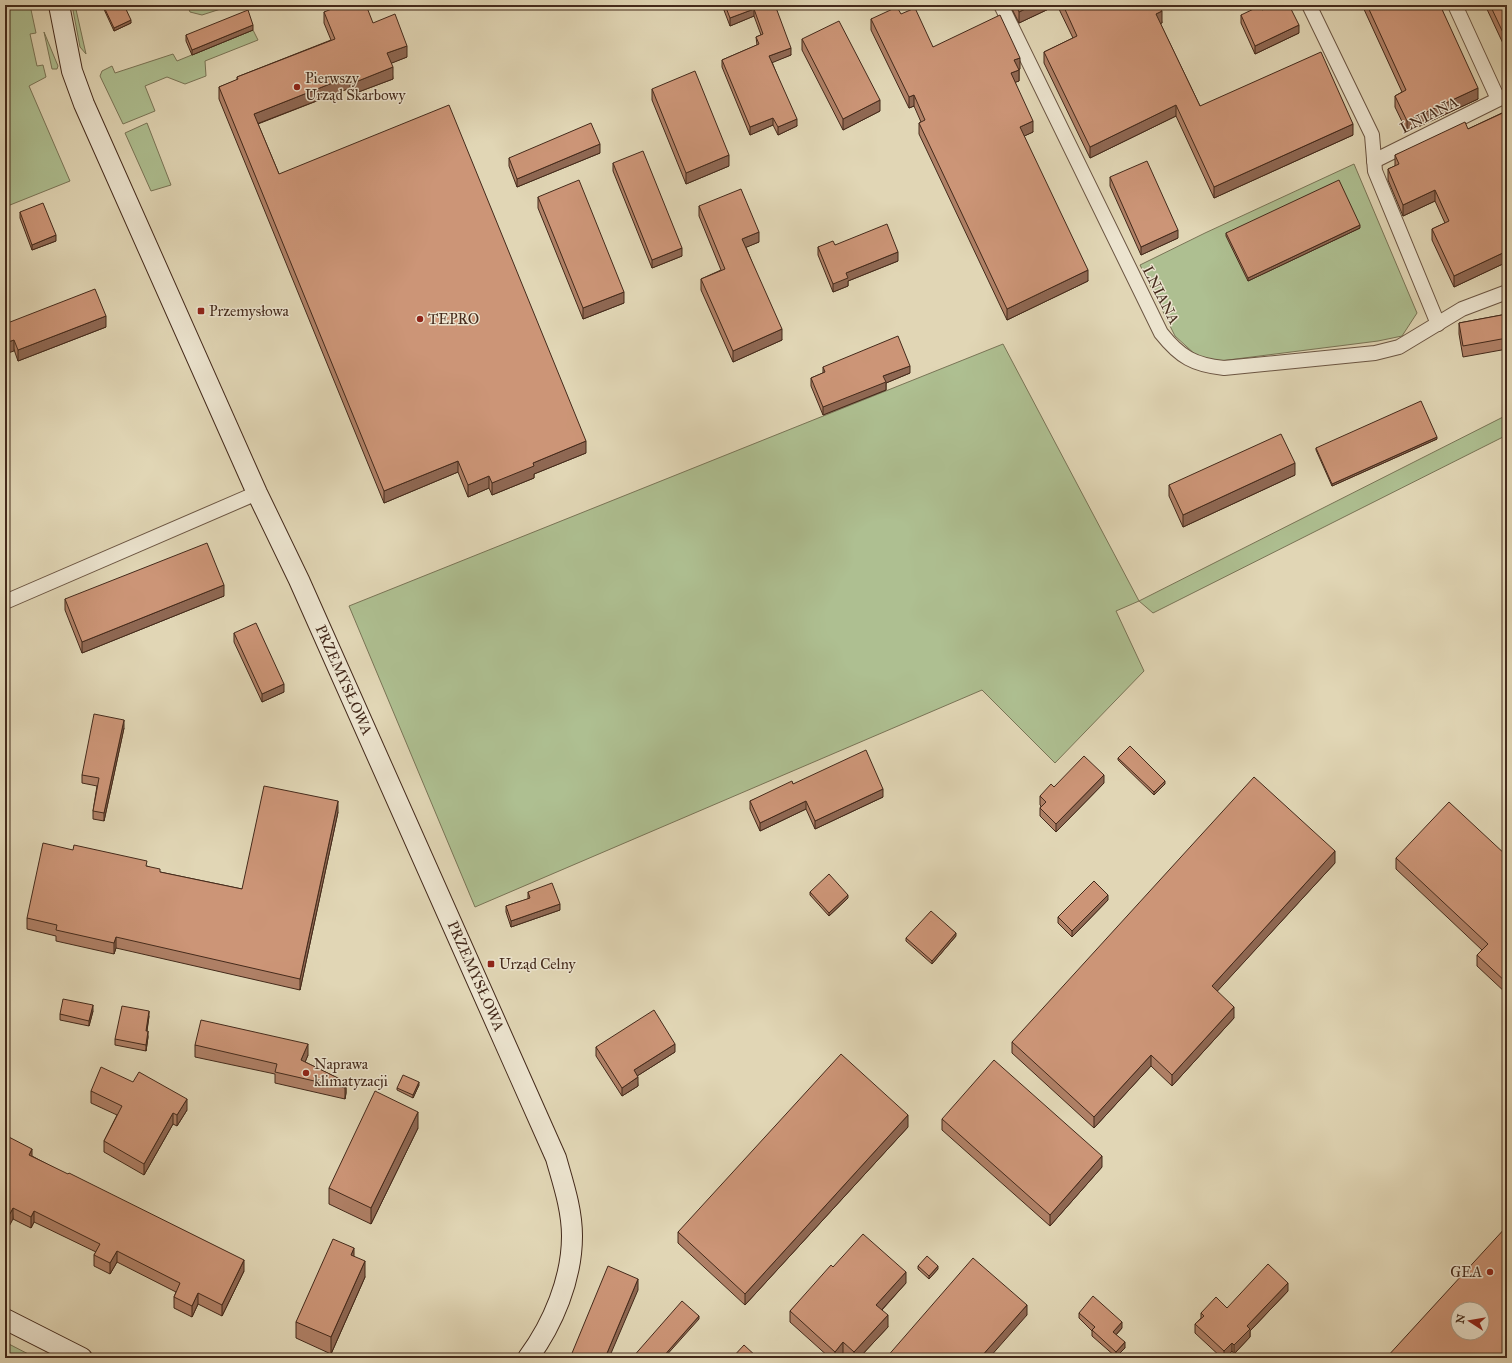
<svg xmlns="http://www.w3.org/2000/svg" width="1512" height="1363" font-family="'IM FELL Great Primer',serif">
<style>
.green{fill:#aebf91;stroke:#797456}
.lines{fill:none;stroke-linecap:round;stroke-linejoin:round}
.street-casing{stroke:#6b5542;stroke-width:16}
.secondary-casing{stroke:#442a1b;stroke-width:22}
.street{stroke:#ece4cf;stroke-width:14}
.secondary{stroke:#ece4cf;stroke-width:20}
.wall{fill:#af8066;stroke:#442a1b}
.shaded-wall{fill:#8f6853;stroke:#442a1b}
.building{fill:#cc9577;stroke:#442a1b;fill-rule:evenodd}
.poi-dot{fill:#8f2418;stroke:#ece4cf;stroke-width:1.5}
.labels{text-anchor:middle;stroke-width:3;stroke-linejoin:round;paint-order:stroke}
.poi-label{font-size:15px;fill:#442a1b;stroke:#ece4cf;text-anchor:start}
.street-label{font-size:15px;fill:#442a1b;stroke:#ece4cf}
</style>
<rect width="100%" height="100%" fill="#e1d6b5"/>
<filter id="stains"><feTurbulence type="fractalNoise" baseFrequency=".005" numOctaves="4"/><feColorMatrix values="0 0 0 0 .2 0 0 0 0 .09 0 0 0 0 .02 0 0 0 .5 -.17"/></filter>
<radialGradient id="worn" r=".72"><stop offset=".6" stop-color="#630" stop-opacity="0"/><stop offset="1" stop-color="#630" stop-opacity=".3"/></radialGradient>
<g class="green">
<polygon points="5,5 30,5 36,33 30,34 37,66 43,65 46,77 29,86 70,181 5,207"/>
<polygon points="72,5 75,5 86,54 80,47"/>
<polygon points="187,5 233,5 202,15 190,12"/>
<polygon points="253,30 258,40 205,61 206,76 185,84 167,77 145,86 155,111 123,124 100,76 102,71 112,66 115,73 173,54 177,61"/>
<polygon points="44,32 58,66 57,69 52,69"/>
<polygon points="147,123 171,185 151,191 125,133"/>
<polygon points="1354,164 1417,313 1402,336 1378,341 1220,361 1197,356 1175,336 1140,265 1205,233"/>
<polygon points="1003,344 1139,601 1507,415 1507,435 1153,613 1139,601 1116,611 1144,671 1055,763 982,690 475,907 349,606"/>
<polygon points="5,1342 36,1358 5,1358"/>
</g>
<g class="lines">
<defs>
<g id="street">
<path d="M1001 5 1161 333C1180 357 1194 365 1224 368L1375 353 1399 347 1462 309 1507 292"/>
<polyline points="1309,5 1372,135 1375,171 1438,324"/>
<polyline points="1455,5 1498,99"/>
<polyline points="1374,161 1507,95"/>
<polyline points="5,602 257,493"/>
</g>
<g id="secondary">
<path d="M59 5 72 71 84 104 257 493 299 580 556 1158C563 1183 572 1209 572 1236 572 1279 553 1324 528 1358"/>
<polyline points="5,1319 82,1358"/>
</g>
</defs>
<use href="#street" class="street-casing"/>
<use href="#secondary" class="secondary-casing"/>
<use href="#street" class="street"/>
<use href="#secondary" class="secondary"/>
</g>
<g class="wall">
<polygon points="102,5 124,5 131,23 114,31"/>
<polygon points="722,5 781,5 775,7 791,55 772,62 797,126 778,135 773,125 750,135 722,67 722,60 757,45 756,37 761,35 754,16 730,26"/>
<polygon points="1010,5 1057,5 1019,23"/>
<polygon points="1057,5 1159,5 1162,23 1160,23 1200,106 1353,135 1214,198 1176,116 1090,158 1044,63 1044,52 1073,38"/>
<polygon points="1362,5 1440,5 1478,99 1407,132 1395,107 1395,96 1402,92"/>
<polygon points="1485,5 1507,5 1507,52"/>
<polygon points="324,12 373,23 407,57 391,63 393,79 353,94 350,88 258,124 279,174 586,453 534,474 534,478 492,495 489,488 468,497 458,472 384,503 219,99 219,87 237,80 237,77 331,40 324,23"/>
<polygon points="901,14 933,47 1020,69 1019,69 1019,81 1015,82 1033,132 1024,136 1088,281 1007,320 919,134 919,123 921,122 914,106 909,108 871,30 871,19"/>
<polygon points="1241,15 1299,33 1255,54 1241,23"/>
<polygon points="253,30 192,55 186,41 186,35"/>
<polygon points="802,39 880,111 843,130 802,50"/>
<polygon points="652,89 729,166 686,184 652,100"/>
<polygon points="1507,101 1507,262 1454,287 1432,240 1432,229 1445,223 1435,201 1403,216 1388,180 1388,169 1395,166 1395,155 1468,129 1504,112 1504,103"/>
<polygon points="600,153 517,187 509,166 509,158"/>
<polygon points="613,163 682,256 652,268 613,171"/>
<polygon points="1110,177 1178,238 1141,255 1110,186"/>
<polygon points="538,197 624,303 583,319 538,208"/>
<polygon points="699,206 759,242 746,247 782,340 733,362 701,290 701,279 721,270 699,216"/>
<polygon points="20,212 56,241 32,250 20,218"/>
<polygon points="1360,228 1248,281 1226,236 1226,233"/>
<polygon points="835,245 898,261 848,281 848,286 833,292 818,255 818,247"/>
<polygon points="1507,314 1507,349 1463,357 1459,334 1459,323"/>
<polygon points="5,324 106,327 18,361"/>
<polygon points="823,367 910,373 886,383 886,390 823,415 811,386 811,378 823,373"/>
<polygon points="1437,439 1332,486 1316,450 1316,448"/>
<polygon points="1295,475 1183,527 1169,496 1169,485"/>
<polygon points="224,596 82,653 65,610 65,599"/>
<polygon points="234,633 284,692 262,702 234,642"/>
<polygon points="124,728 104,821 93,819 93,811 97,786 82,783 82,775"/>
<polygon points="1118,758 1165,784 1154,795 1118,760"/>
<polygon points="1104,783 1056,832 1040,816 1040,808 1041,806 1040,805 1040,796 1054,787"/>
<polygon points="793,784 883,797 815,829 806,809 760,831 750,809 750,801"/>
<polygon points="338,812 300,990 116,948 114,954 56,941 56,936 27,929 27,918 147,866 160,872 242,889"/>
<polygon points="1507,856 1507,994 1477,966 1477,955 1482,950 1396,869 1396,858"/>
<polygon points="1335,863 1217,991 1234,1018 1172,1086 1151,1066 1094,1128 1012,1053 1012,1042"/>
<polygon points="528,892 560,910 511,927 506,912 506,906 528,899"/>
<polygon points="810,892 848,898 829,916 810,895"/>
<polygon points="1108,900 1072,937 1058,923 1058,917"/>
<polygon points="956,936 932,964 906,941 906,938"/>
<polygon points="93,1011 89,1026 60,1020 60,1014"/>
<polygon points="149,1016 147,1031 148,1037 146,1051 115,1045 115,1039"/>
<polygon points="195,1045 308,1055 305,1062 346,1082 346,1093 345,1099 275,1083 275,1074 195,1057"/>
<polygon points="596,1047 675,1052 637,1076 638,1086 622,1096 596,1056"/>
<polygon points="419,1085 413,1098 397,1090 397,1088"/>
<polygon points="91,1091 187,1110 177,1126 173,1124 144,1175 104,1152 104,1141 117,1115 91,1103"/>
<polygon points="942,1119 1102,1167 1050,1226 942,1130"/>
<polygon points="908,1127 745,1305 678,1243 678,1232"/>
<polygon points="418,1128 371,1224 329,1204 329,1188"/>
<polygon points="5,1135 32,1156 244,1271 222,1316 198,1304 192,1317 174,1308 174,1297 176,1292 117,1262 110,1274 94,1266 94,1255 96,1252 34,1222 31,1228 13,1219"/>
<polygon points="354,1256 365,1277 331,1354 296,1338 296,1322"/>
<polygon points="918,1266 938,1269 929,1279 918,1269"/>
<polygon points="833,1267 906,1283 882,1310 888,1327 859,1358 848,1358 843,1353 839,1358 830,1358 790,1322 790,1311"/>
<polygon points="1288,1291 1250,1331 1250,1337 1234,1354 1232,1351 1226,1358 1222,1358 1195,1333 1195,1324 1201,1318 1201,1313 1227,1308"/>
<polygon points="1079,1313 1122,1328 1116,1335 1125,1348 1116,1357 1092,1336 1092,1331 1079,1318"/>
</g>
<g class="shaded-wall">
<polygon points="773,5 781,5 773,8"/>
<polygon points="1033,5 1057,5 1019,23 1019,12"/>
<polygon points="754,9 754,16 730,26 730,18"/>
<polygon points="1162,11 1162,23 1156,25 1156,14"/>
<polygon points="131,20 131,23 114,31 114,28"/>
<polygon points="253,25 253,30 192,55 192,50"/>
<polygon points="1299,25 1299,33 1255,54 1255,46"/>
<polygon points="407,46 407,57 387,65 387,53"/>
<polygon points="791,48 791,55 769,64 769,56"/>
<polygon points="1020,58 1020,69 1014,72 1014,60"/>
<polygon points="393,67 393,79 353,94 353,83"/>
<polygon points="1019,70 1019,81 1011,84 1011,73"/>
<polygon points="350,76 350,88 254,125 254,114"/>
<polygon points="1478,88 1478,99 1407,132 1407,121"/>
<polygon points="914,95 914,106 909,108 909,97"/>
<polygon points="880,100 880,111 843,130 843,119"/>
<polygon points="1176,105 1176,116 1090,158 1090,147"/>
<polygon points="773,118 773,125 750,135 750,127"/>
<polygon points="797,119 797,126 778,135 778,127"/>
<polygon points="1033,121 1033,132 1020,138 1020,127"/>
<polygon points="1353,124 1353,135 1214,198 1214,187"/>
<polygon points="600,144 600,153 517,187 517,179"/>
<polygon points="729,155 729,166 686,184 686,173"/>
<polygon points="1435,190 1435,201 1403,216 1403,205"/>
<polygon points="1360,225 1360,228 1248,281 1248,278"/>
<polygon points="1178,230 1178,238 1141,255 1141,247"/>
<polygon points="759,232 759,242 742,249 742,239"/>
<polygon points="56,235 56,241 32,250 32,245"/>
<polygon points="682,248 682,256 652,268 652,260"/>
<polygon points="1507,251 1507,262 1454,287 1454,276"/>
<polygon points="898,252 898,261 848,281 848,286 833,292 833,284 846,273"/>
<polygon points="1088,270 1088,281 1007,320 1007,309"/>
<polygon points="624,292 624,303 583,319 583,308"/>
<polygon points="106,316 106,327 18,361 18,350"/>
<polygon points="782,329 782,340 733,362 733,351"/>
<polygon points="14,340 14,351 5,354 5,343"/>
<polygon points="910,366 910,373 886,383 886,390 823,415 823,407 883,376"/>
<polygon points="1437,437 1437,439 1332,486 1332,484"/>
<polygon points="586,441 586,453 534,474 534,478 492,495 492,483 533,463"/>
<polygon points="458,461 458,472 384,503 384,491"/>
<polygon points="1295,463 1295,475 1183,527 1183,515"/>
<polygon points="489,476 489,488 468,497 468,485"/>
<polygon points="224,585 224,596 82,653 82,642"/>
<polygon points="284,684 284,692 262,702 262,694"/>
<polygon points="124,720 124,728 104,821 104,813"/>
<polygon points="1104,775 1104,783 1056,832 1056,824"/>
<polygon points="1165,781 1165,784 1154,795 1154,792"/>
<polygon points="883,789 883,797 815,829 815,821"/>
<polygon points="338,801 338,812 300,990 300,979"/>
<polygon points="806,801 806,809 760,831 760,823"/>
<polygon points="1335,851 1335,863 1212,997 1212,986"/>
<polygon points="848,895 848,898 829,916 829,913"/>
<polygon points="1108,895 1108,900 1072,937 1072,931"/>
<polygon points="560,904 560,910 511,927 511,921"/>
<polygon points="956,933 956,936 932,964 932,961"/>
<polygon points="116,937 116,948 114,954 114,943"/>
<polygon points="93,1005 93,1011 89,1026 89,1021"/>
<polygon points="1234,1007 1234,1018 1172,1086 1172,1075"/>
<polygon points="149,1011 149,1016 146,1036 146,1031"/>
<polygon points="148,1031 148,1037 146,1051 146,1045"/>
<polygon points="308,1044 308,1055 301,1072 301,1060"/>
<polygon points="675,1044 675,1052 634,1078 634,1070"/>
<polygon points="1151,1055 1151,1066 1094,1128 1094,1117"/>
<polygon points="638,1077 638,1086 622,1096 622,1088"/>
<polygon points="346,1082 346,1093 345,1099 345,1088"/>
<polygon points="419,1082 419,1085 413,1098 413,1095"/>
<polygon points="187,1099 187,1110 177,1126 177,1115"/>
<polygon points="418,1112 418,1128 371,1224 371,1208"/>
<polygon points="173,1113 173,1124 144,1175 144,1164"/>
<polygon points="908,1115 908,1127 745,1305 745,1294"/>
<polygon points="32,1149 32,1160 29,1155"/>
<polygon points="1102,1156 1102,1167 1050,1226 1050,1215"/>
<polygon points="13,1208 13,1219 5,1234 5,1223"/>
<polygon points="34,1211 34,1222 31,1228 31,1217"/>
<polygon points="354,1248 354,1265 351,1255"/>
<polygon points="117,1251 117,1262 110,1274 110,1263"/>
<polygon points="244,1260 244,1271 222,1316 222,1305"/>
<polygon points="365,1261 365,1277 331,1354 331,1337"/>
<polygon points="938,1266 938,1269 929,1279 929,1276"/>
<polygon points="906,1272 906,1283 876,1316 876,1305"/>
<polygon points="638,1279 638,1290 609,1358 605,1358"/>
<polygon points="1288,1283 1288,1291 1250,1331 1250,1337 1234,1354 1234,1345 1247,1326"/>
<polygon points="198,1293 198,1304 192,1317 192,1306"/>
<polygon points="1027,1305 1027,1315 989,1358 980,1358"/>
<polygon points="888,1315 888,1327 859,1358 854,1358 854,1352"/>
<polygon points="699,1316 699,1319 664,1358 662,1358"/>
<polygon points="1122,1322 1122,1328 1113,1338 1113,1332"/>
<polygon points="843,1342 843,1353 839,1358 835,1358 835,1352"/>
<polygon points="1125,1342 1125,1348 1116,1357 1116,1352"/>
<polygon points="1232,1343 1232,1351 1226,1358 1224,1358 1224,1351"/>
</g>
<g class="building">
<polygon points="103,5 124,5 131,20 114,28"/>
<polygon points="342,5 366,5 373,23 395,14 407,46 387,53 393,67 353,83 350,76 254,114 279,174 449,105 586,441 533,463 534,466 492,483 489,476 468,485 458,461 384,491 219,87 238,79 237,77 335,39 324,12"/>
<polygon points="725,5 775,5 791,48 769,56 797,119 778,127 773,118 750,127 722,60 759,44 756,37 763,34 754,9 730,18"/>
<polygon points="1016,5 1033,5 1019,12"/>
<polygon points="1063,5 1159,5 1162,11 1156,14 1200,106 1321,52 1353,124 1214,187 1176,105 1090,147 1044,52 1077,36"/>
<polygon points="1273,5 1289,5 1299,25 1255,46 1241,15 1260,6 1262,10"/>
<polygon points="1367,5 1440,5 1478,88 1407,121 1395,96 1406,90"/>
<polygon points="1490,5 1507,5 1507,41"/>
<polygon points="897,7 901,14 915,8 933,47 1000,15 1020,58 1014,60 1019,70 1011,73 1033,121 1020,127 1088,270 1007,309 919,123 925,120 914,95 909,97 871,19"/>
<polygon points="248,10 253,25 192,50 186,35"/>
<polygon points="839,21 880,100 843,119 802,39"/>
<polygon points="695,71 729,155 686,173 652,89"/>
<polygon points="1507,101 1507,109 1504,103"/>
<polygon points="1507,111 1507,251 1454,276 1432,229 1449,221 1435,190 1403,205 1388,169 1399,164 1395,155 1465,122 1468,129"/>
<polygon points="591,123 600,144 517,179 509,158"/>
<polygon points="643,151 682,248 652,260 613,163"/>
<polygon points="1147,161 1178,230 1141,247 1110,177"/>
<polygon points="579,180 624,292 583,308 538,197"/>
<polygon points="1339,180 1360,225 1248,278 1226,233"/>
<polygon points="741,189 759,232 742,239 782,329 733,351 701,279 725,269 699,206"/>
<polygon points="43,203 56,235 32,245 20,212"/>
<polygon points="887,224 898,252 846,273 848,278 833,284 818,247 833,241 835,245"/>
<polygon points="95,289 106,316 18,350 14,340 5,343 5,324"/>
<polygon points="1507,314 1507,338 1463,346 1459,323"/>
<polygon points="898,336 910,366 883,376 886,382 823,407 811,378 825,372 823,367"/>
<polygon points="1421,401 1437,437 1332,484 1316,448"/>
<polygon points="1281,434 1295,463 1183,515 1169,485"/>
<polygon points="207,543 224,585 82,642 65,599"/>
<polygon points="256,623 284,684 262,694 234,633"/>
<polygon points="94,714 124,720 104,813 93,811 99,778 82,775"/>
<polygon points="1130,746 1165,781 1154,792 1118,758"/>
<polygon points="866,750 883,789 815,821 806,801 760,823 750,801 792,781 793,784"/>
<polygon points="1084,756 1104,775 1056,824 1040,808 1046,802 1040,796 1051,784 1054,787"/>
<polygon points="1254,777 1335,851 1212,986 1234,1007 1172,1075 1151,1055 1094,1117 1012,1042"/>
<polygon points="264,786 338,801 300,979 116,937 114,943 56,930 57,925 27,918 43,843 73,850 74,845 147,861 146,866 160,869 160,872 242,889"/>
<polygon points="1449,802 1507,856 1507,983 1477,955 1488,944 1396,858"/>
<polygon points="829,874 848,895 829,913 810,892"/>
<polygon points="1094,881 1108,895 1072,931 1058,917"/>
<polygon points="552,883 560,904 511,921 506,906 530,898 528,892"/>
<polygon points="931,911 956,933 932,961 906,938"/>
<polygon points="63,999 93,1005 89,1021 60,1014"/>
<polygon points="122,1006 149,1011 146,1031 148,1031 146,1045 115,1039"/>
<polygon points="654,1010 675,1044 634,1070 638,1077 622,1088 596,1047"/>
<polygon points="201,1020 308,1044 301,1060 346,1082 345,1088 275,1072 277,1064 195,1045"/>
<polygon points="841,1054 908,1115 745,1294 678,1232"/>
<polygon points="994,1060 1102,1156 1050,1215 942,1119"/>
<polygon points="101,1067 133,1082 139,1072 187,1099 177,1115 173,1113 144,1164 104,1141 122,1106 91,1091"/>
<polygon points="403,1075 419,1082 413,1095 397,1088"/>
<polygon points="375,1091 418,1112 371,1208 329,1188"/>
<polygon points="5,1135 32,1149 29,1155 68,1174 69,1173 244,1260 222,1305 198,1293 192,1306 174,1297 180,1283 117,1251 110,1263 94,1255 100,1244 34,1211 31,1217 13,1208 5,1223"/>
<path d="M1507 1226V1358H1386ZM1458 1309H1482V1333H1458Z"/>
<polygon points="863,1234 906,1272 876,1305 888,1315 854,1352 843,1342 835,1352 790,1311 831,1265 833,1267"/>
<polygon points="333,1239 354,1248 351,1255 365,1261 331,1337 296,1322"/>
<polygon points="927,1256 938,1266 929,1276 918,1266"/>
<polygon points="973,1258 1027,1305 980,1358 886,1358"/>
<polygon points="1268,1264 1288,1283 1247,1326 1250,1329 1234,1345 1232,1343 1224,1351 1195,1324 1204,1316 1201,1313 1216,1297 1227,1308"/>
<polygon points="608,1266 638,1279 605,1358 570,1358"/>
<polygon points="1093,1296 1122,1322 1113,1332 1125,1342 1116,1352 1092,1330 1095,1327 1079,1313"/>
<polygon points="682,1301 699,1316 662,1358 632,1358"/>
<polygon points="744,1345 758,1358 732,1358"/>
</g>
<g class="poi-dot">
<circle cx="297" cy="87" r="4"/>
<rect x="197" y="307" width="8" height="8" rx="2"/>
<circle cx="420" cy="319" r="4"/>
<rect x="487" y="960" width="8" height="8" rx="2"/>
<circle cx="306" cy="1073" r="4"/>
<circle cx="1490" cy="1272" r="4"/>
</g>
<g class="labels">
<g class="poi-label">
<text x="305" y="83">Pierwszy<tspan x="305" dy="17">Urząd Skarbowy</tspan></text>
<text x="209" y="316">Przemysłowa</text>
<text x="428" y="324">TEPRO</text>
<text x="499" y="969">Urząd Celny</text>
<text x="314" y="1069">Naprawa<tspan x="314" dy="17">klimatyzacji</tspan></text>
<text x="1482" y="1277" text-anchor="end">GEA</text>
</g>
<g class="street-label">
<text transform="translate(1429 115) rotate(-27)" y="5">LNIANA</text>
<text transform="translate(1161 295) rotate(63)" y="5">LNIANA</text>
<text transform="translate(344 680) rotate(66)" y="5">PRZEMYSŁOWA</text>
<text transform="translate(476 976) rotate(66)" y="5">PRZEMYSŁOWA</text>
</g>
</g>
<rect width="1512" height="1363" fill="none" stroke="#e1d6b5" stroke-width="20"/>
<rect x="6" y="6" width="1500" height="1351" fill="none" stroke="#442a1b" stroke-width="2"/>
<rect x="10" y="10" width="1492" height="1343" fill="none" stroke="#442a1b"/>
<g transform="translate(1470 1321) rotate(282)"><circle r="19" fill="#ece4cf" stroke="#a99a87"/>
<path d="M0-3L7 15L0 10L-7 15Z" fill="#8f2418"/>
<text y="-6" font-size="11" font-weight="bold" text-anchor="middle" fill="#442a1b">N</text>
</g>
<rect width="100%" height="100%" filter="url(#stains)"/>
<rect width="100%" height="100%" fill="url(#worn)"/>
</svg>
